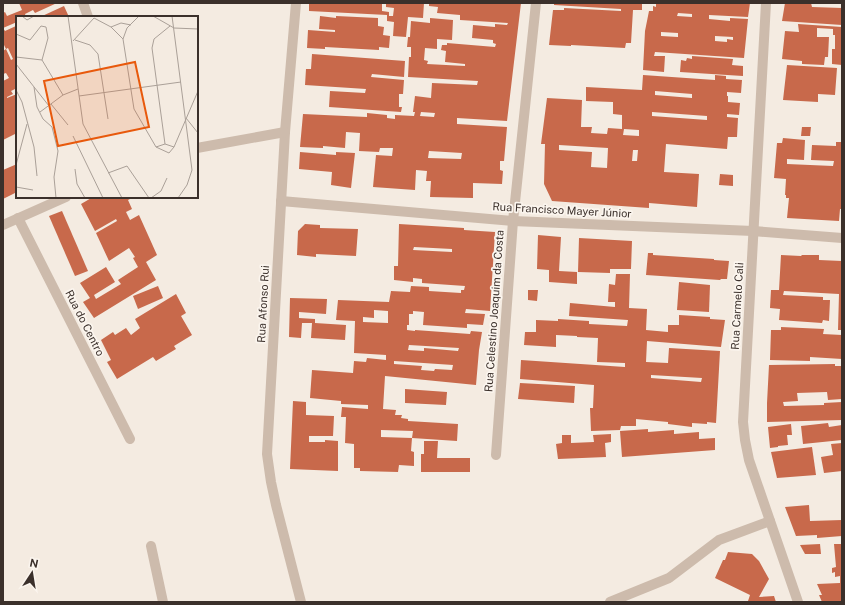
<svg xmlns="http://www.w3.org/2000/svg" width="845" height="605" font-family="'Public Sans',sans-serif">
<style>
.building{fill:#c8694b;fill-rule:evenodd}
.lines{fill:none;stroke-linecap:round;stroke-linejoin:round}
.minor{stroke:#cdbbac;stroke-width:10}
.labels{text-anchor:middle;stroke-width:3.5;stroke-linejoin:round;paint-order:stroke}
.street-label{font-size:11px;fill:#3b302b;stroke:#fbf5ee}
.inset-road{fill:none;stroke:#aaa098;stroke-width:1}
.view{fill:#e8590c;fill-opacity:0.15;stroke:#e8590c;stroke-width:2}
.inset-edge{fill:none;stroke:#3b302b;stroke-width:2}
</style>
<rect width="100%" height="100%" fill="#f4ebe1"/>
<g class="building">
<polygon points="19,3 57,3 35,13 33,10 25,14 26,17 17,17 17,22 3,28 5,31 16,26 17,30 17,88 11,91 13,94 7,97 7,98 17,94 17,133 3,140 3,81 9,78 6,73 3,74 3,51 6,49 11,60 13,59 8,48 6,49 4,45 3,45 3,13 5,12 7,16 22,10"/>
<polygon points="309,3 382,3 382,11 389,12 389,16 393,16 394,8 386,7 386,3 424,3 423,18 408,17 406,37 393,36 394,22 387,21 387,15 309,11"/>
<path d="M429 3H521L507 121 457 118V124L507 127 504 161H500V170L503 171 502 184 473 183V198L430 197 431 181H426L427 171 416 170 415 190 373 187 376 155 392 156 393 148H380L379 152 359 151 360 133 346 132 345 148 323 146V148L300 147 303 114 367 117V113L387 115V118L395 119V115L414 116 415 112H413L415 96 431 98 432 83 477 85 478 81 408 77 409 57H411V47H407L408 37H410L411 21 430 23V18L453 20 452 40 437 39V49L425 48 424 60 428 61 427 64 465 66V64L445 62 446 51 441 50 442 45H447V43L495 47 496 44 493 43V40L472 38 473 25 495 27V24L507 25 508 23 460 20V15L437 13 438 7 429 6ZM421 112 435 113 434 117 420 116ZM429 151 462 153 461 159 428 158Z"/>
<polygon points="554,3 642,3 642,10 633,10 631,43 626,43 625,48 571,45 571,46 549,45 553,10 564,10 564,8 621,11 621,9 554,5"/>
<path d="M656 3H750L748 17 709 15V19L730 21V18L748 19 744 58 655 52 654 56H665L664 72 643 70 645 31 649 11H653V6L656 7ZM678 13 692 14V17L677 16ZM661 32 678 33V37L661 36ZM715 36 733 37V40L727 39V42L715 41Z"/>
<polygon points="785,3 811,3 812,7 842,8 842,25 782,21"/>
<polygon points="64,6 69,17 40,17"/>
<polygon points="320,16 336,18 336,16 378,18 378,26 384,27 383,35 390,36 389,48 379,47 379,50 325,47 325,49 307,48 308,30 335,32 335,30 319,29"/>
<polygon points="798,24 842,27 842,65 832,64 832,49 835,49 835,35 833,35 833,29 817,28 817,37 829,37 828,57 825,57 824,65 802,64 802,61 782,59 785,31 799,32"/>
<polygon points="312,54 405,61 404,77 372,74 371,77 404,80 403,94 399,94 399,107 402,107 401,112 329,107 330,91 365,93 366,89 305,85 306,69 311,69"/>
<polygon points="692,56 733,59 732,65 743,66 743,76 680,72 681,60 686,61 687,58 692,59"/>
<polygon points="787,65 837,68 835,95 818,94 818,102 783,100"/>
<path d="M643 75 715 80V75L726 76V79L742 80 741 93 727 92V96H728V102L740 103 739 115 727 114V117L738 118 737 137H728L727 149 666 144 664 172 699 174 697 207 649 203V208L552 201 544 184 545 144H541L547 98 582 100 581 127H592L591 133 607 134 608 128 622 129V115L613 114V102L586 101V87L642 90ZM655 91 692 94V98L655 95ZM652 112 707 116V120L652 116ZM624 129 639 130V136L623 135ZM559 145 608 148 607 168 591 167 592 152 559 150ZM633 150H638L637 161H632Z"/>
<polygon points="802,127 811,127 810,136 801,136"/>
<polygon points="783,138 805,140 804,160 787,159 787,164 833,166 834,161 811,160 812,145 836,146 836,142 842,142 842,209 840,209 839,221 787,218 789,198 786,198 786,195 785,195 786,179 774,178 777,143 782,143"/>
<polygon points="300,152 336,155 336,152 355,153 351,188 331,185 332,172 299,169"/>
<polygon points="17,164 17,192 3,199 3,170"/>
<polygon points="720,174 733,175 733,186 719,185"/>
<polygon points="93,197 97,197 98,198 100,197 134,197 128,200 132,209 126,212 130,220 139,215 157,255 146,262 156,280 94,318 83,302 90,298 80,283 106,267 115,282 94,295 96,299 121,284 118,280 138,267 133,258 135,257 129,248 109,261 96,233 117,221 116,219 95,231 81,204"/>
<polygon points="62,211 88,271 75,276 49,216"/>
<polygon points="305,224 320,225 320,228 358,229 356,256 316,254 316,257 297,255 298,231"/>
<path d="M399 224 464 228V230L495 232 490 311 466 309 465 313 485 314 483 325 467 324V328L423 325 424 312 413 311V314H409V325H407V330L415 331V330L470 334 471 331 482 332 479 350 476 385 385 376 383 409 396 410 395 415H402L401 418 408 419V421L458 424 457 441 412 438 413 431 381 430V437L412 438 411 451 414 452V466L399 465 398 472 360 471V468H354V444L345 443 346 417H341L342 407 368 409V405L341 404V401L310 398 312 370 353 373 354 361 366 362 367 358 386 360V355L354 353 355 321 336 320 338 300 389 302 391 291 410 292 411 286 429 287V291L461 293V290H464L465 286 422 283V279L413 278V282L394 280V266H398ZM414 247 452 249V252L413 250ZM374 310 388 311V323L363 322V317L374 318ZM409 345 459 348 458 351 424 348V351L408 350ZM394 361 453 365 452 370 435 369 434 371 421 370 422 366 394 364Z"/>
<polygon points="538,235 561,237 559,271 577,272 577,284 549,282 549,270 537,269"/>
<polygon points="579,238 632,241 631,269 610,269 610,273 578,272"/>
<polygon points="648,253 653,253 653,255 714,259 714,260 729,261 727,279 721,279 720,280 646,275"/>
<polygon points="781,255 801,256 802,255 819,255 819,260 842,261 842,330 838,330 839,294 784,291 783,295 823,297 823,300 830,300 829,321 823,320 822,323 779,320 780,309 770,308 771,290 779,290"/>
<path d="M616 274H630L629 308 647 309 646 330 668 332V325H679V315L710 317V319L725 320 721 347 647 341 646 362 668 363 669 348 720 351 716 423 707 422V424L692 423V427L668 424V422L636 419V426H621L620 430 591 431 590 408H593L594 385 520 379 521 360 625 367V363L597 362 598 338 577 337V336L556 335V347L524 345 525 332H536V320L558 321V319L589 321V324L627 326 628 320 569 316 570 303 615 307V302H608L609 284 615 285ZM651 375 702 378 701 382 651 378Z"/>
<polygon points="679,282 710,285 709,312 677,310"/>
<polygon points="158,286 163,298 138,309 133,296"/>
<polygon points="528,290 538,290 537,301 528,300"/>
<polygon points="176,294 186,313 181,316 192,335 174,346 176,349 156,361 153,357 117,379 107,362 111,360 101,340 113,332 115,335 126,328 131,335 140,328 135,319"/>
<polygon points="290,298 327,299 326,314 299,312 299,318 315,319 315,323 346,325 345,340 311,338 312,323 302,323 301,338 289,337"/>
<polygon points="781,327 824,329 823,334 842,335 842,359 810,357 810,361 770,360 771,330 781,330"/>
<polygon points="835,364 835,366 842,366 842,399 828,400 827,392 797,393 798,401 783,402 784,406 824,405 824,403 842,402 842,420 767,422 767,403 769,365"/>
<polygon points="520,383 575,386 574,403 518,399"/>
<polygon points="405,389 447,392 446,405 405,403"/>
<polygon points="293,401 306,402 306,415 334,416 333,436 309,436 309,442 325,442 325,440 338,441 338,471 290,469"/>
<polygon points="828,423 829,427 842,425 842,440 803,444 801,426"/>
<polygon points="791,424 792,435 787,435 788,445 778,446 778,447 770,448 768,427"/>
<polygon points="648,429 648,432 674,430 674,434 699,432 699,439 715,438 715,450 622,457 620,431"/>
<polygon points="611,434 611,442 605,443 606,457 558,459 556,444 562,443 562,435 571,435 571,443 594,442 593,435"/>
<polygon points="424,441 438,441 437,458 470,458 470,472 421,472 421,454 424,454"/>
<polygon points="842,443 842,471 824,473 821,457 833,455 831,444"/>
<polygon points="812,447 816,475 777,478 771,452"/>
<polygon points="809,505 810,521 842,520 842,536 817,538 817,535 796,536 785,507"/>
<polygon points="820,544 821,554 805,554 800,545"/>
<polygon points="834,544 842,544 842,602 822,602 819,595 822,595 817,584 840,583 840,576 835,577 835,572 832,573 832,568 836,567"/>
<polygon points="728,552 752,554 759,561 769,579 759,597 774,596 776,602 751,602 748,601 750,595 715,578 723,560 725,560"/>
</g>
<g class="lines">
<g class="minor">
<polyline points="83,3 88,17"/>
<polyline points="296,3 285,132 267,454 271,482 276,505 301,602"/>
<polyline points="766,3 743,422 745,440 749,460 798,602"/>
<polyline points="197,148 285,132"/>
<polyline points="281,201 513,221 753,231 842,238"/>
<polyline points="18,218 130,439"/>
<polyline points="3,225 66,197"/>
<polyline points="496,455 513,221 536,3"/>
<polyline points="151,546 163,602"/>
<polyline points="610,602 669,578 719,540 770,521"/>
</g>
</g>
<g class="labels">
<g class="street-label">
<text transform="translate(562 210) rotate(3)" y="4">Rua Francisco Mayer Júnior</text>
<text transform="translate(263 304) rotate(-87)" y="4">Rua Afonso Rui</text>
<text transform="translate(737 306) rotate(-87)" y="4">Rua Carmelo Cali</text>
<text transform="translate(494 311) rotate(-86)" y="4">Rua Celestino Joaquim da Costa</text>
<text transform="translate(85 323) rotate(63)" y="4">Rua do Centro</text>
</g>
</g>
<g transform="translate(16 16)">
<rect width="182" height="182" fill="#f4ebe1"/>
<path class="inset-road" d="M6 0 11 4 18 0M52 0 67 108 106 182M123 0 111 12 107 23 118 93 140 131 149 128 158 131 182 75M137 0 158 12 182 13M156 0 176 154 171 169 162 182M78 2 95 11 107 23M95 11 105 7 115 9M0 18 14 24 25 10 30 11 32 22 26 44 47 79M59 24 74 29 82 38 92 103M57 25 78 2M0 41 26 44M0 48 33 90M18 71 21 91 27 103 36 111 42 135 38 161 40 182M0 74 6 86 18 131 21 160M63 80 165 66M35 88 52 109M24 96 47 79 62 73M170 102 182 117M57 120 87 182M149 128 136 32 138 23 154 10M140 131 153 137 158 131M0 149 11 108M59 153 61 168 69 182M92 157 111 150 133 182M0 171 17 174M135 182 145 175 151 162"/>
<path class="view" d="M119 46 133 111 42 130 28 65Z"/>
<rect width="182" height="182" class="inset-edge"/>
</g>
<rect width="845" height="605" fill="none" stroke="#3b302b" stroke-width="8"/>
<g transform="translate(32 573) rotate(12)" stroke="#fbf5ee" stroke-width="3" paint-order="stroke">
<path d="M0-3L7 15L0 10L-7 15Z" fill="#3b302b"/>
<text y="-6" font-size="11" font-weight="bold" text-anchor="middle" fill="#3b302b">N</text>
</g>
</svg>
